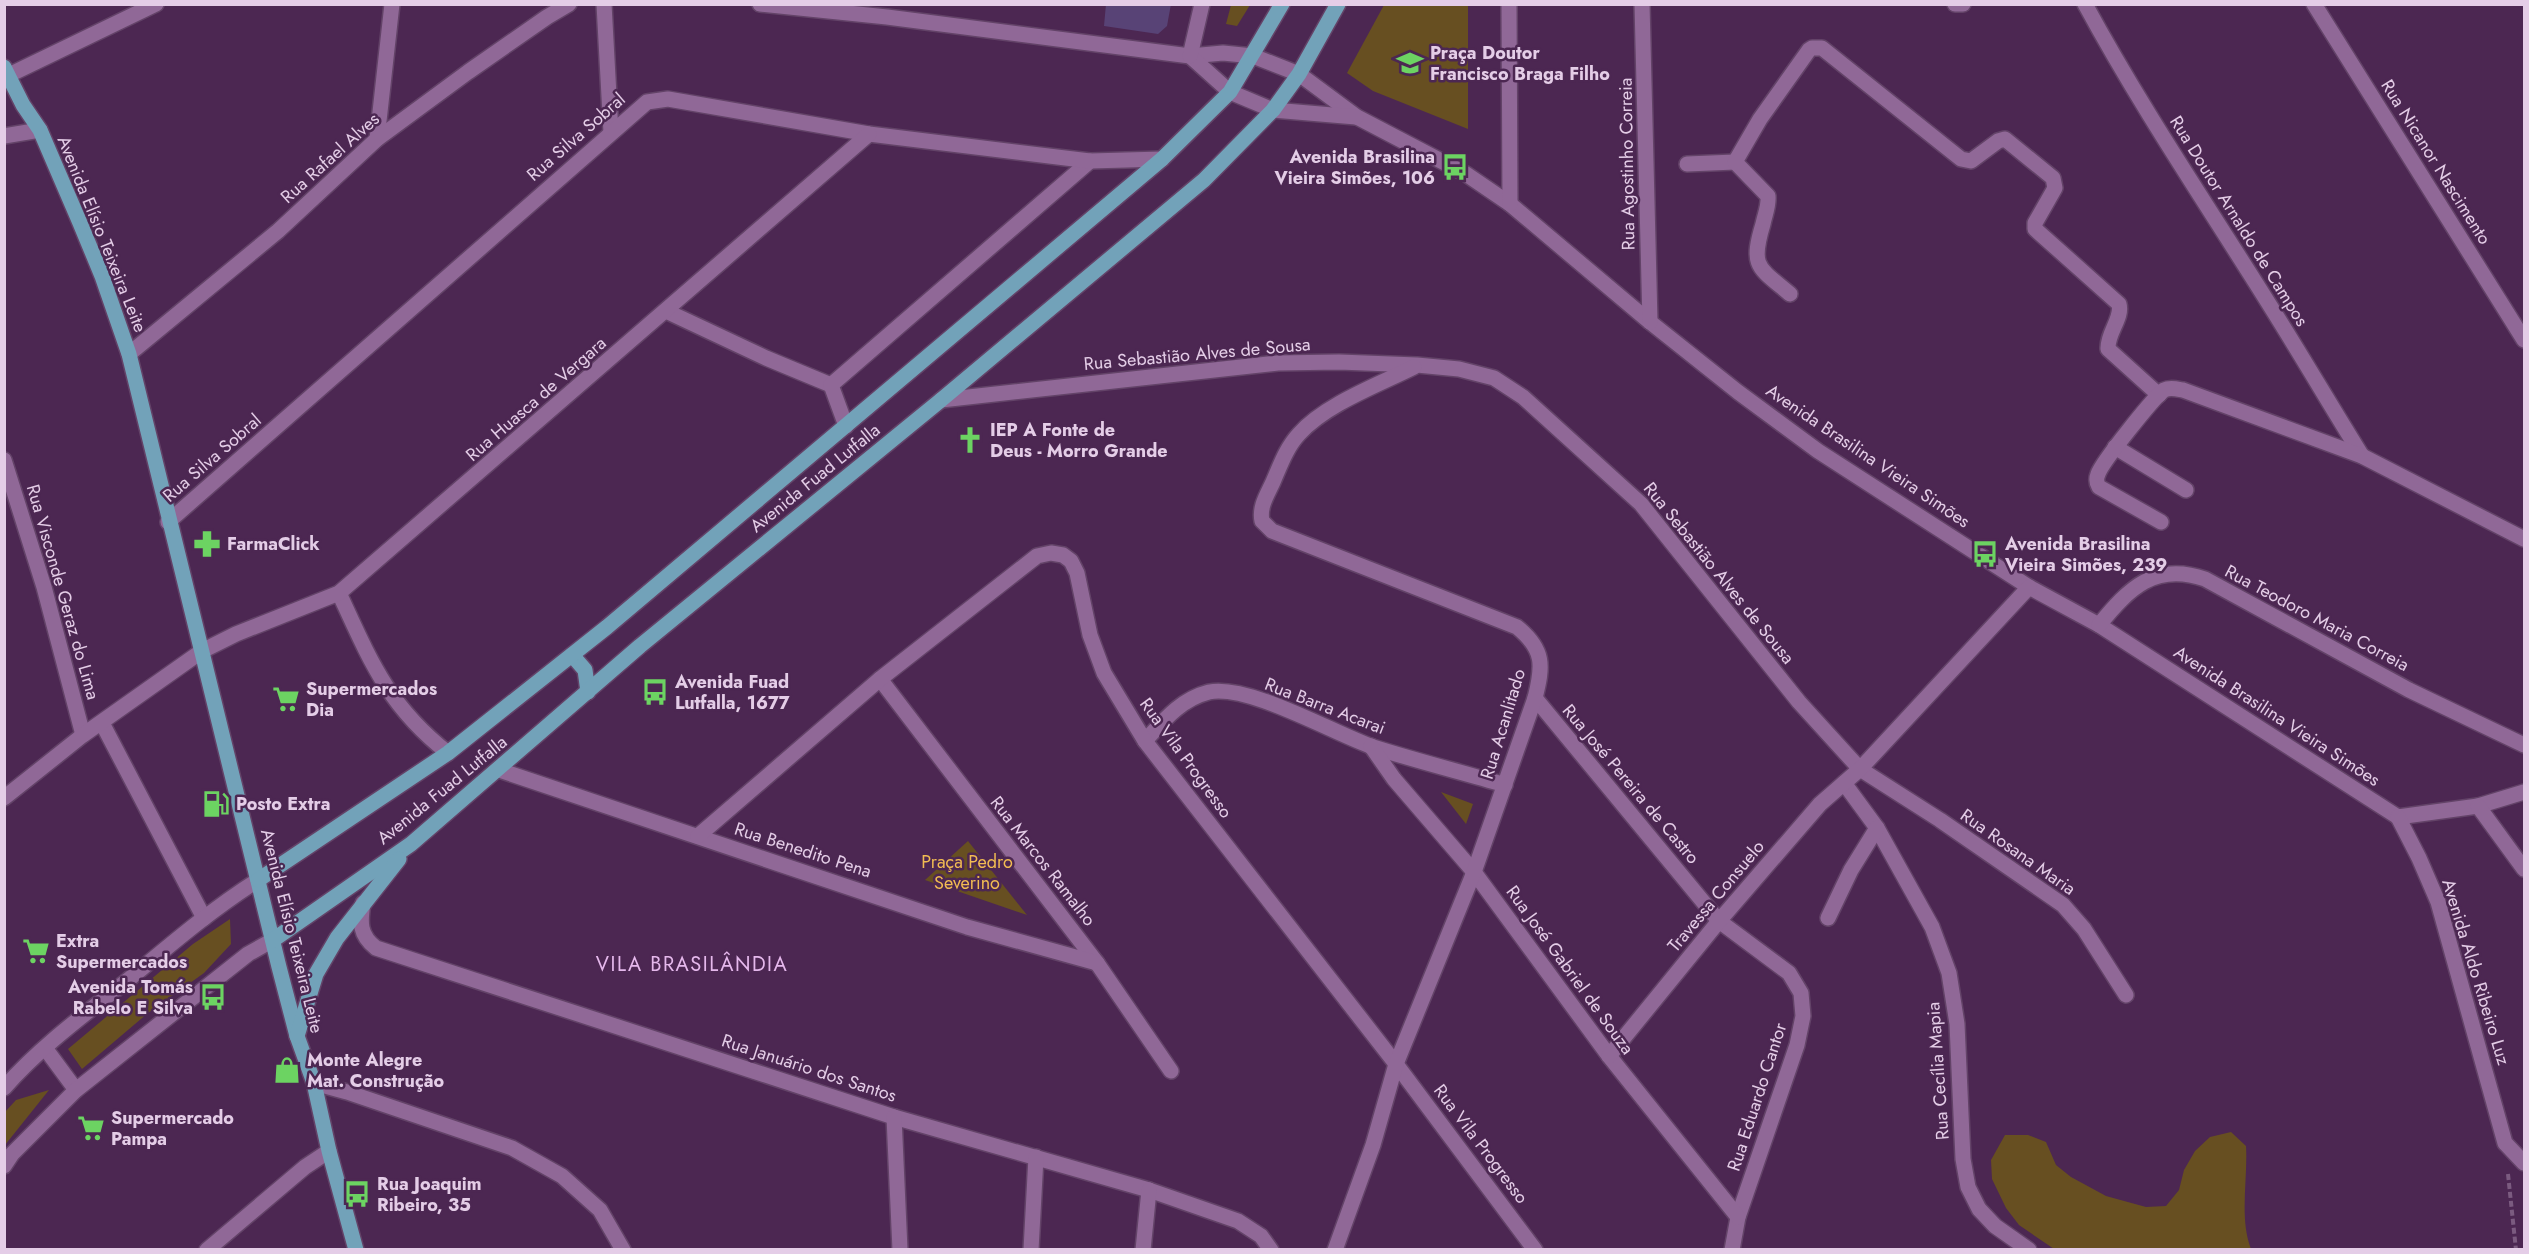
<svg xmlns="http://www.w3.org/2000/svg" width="2529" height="1254" font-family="Jost,sans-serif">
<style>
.green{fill:#674f21}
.building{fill:#584376}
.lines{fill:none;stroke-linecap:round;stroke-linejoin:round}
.minor-casing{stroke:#634368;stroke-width:18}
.major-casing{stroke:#634368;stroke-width:18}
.path{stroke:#7b5b80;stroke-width:4;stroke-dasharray:6 3;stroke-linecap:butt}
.minor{stroke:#906897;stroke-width:15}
.major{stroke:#72a2b9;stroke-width:15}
.labels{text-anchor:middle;stroke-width:5;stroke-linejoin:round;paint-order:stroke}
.poi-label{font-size:18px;font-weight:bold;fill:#e4cde7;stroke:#4c2752;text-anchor:start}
.street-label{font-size:18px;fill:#e4cde7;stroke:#4c2752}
.park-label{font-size:18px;fill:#f2bc52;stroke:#4c2752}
.neighbourhood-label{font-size:20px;letter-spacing:1.5px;fill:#e5b8ec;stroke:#4c2752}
</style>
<rect width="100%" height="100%" fill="#4c2752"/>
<g class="green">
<polygon points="1231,5 1250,5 1237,26 1226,24"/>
<polygon points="1384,5 1468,5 1468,129 1373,91 1347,73"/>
<polygon points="1441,792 1473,804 1466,824"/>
<polygon points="968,841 1027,915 925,880"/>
<polygon points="230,919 231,944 204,973 148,1013 82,1069 68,1049 193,944"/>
<polygon points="49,1090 5,1145 5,1112 16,1100"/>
<path d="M2231 1132 2246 1146C2248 1179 2239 1218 2251 1249H2054L2019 1225 2006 1208 1992 1179 1991 1160 2005 1135H2028L2046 1142 2056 1165 2071 1177 2106 1196 2146 1207 2166 1206 2179 1190 2184 1170 2195 1151 2210 1137Z"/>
</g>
<polygon class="building" points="1106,4 1171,4 1167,26 1158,34 1104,26"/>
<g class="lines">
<defs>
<g id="minor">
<polyline points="604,4 611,133"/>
<polyline points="760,4 887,17 1190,56 1223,53 1253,56 1299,74 1357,117 1466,174 1510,204 1650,322 1738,392 1818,451 2029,587 2099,625 2398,817 2478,806 2524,792"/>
<polyline points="1509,4 1510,204"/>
<polyline points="1642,4 1650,322"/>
<polyline points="1955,4 1963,4"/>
<path d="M2085 4C2144 113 2214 215 2279 320 2307 365 2334 411 2362 456"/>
<polyline points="2314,4 2524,340"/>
<polyline points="1190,56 1230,92 1273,110 1356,117"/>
<polyline points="1190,56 1202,4"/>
<polyline points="9,75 156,4"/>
<polyline points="4,136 40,130"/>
<polyline points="377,139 392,4"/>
<polyline points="1687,164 1735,162"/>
<path d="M1790 294C1758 267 1750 267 1763 224 1765 214 1769 206 1768 196L1735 162 1760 119 1809 50 1812 48H1822L1961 159 1971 161 1998 141 2005 139 2053 178 2055 188 2035 223V229L2119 304C2123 318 2107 333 2108 349L2159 395"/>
<polyline points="666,311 766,358 831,385"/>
<polyline points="129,354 278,231 377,139 468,72 547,17 569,4"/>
<polyline points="941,400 1278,363 1339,362 1417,365 1459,369 1494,378 1523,397 1641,504 1799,702 1860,769 1940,820 2063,905 2084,929 2126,995"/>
<polyline points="846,426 831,385 1090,161"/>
<polyline points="2115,447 2186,490"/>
<polyline points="4,460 44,587 83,735"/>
<polyline points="168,522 647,102 668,99 869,134 1090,161 1162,159"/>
<path d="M2161 522 2099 487C2096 482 2096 479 2098 474 2102 462 2154 397 2164 390 2170 387 2177 389 2183 390L2362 456 2524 539"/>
<path d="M339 593C370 660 388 706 448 753"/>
<path d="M2099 625C2129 588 2155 562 2205 579L2409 690 2524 745"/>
<polyline points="880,679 1097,963 1171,1071"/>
<polyline points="1535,698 1719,921 1789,973 1801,993 1803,1016 1797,1045 1738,1217 1732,1250"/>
<polyline points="102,723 204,918"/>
<path d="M1145 741C1164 720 1181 699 1209 692 1249 684 1333 733 1373 747 1417 761 1461 772 1505 785"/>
<polyline points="1371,746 1394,779 1474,872 1609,1056 1738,1217"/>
<polyline points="499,770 967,927 1097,963"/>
<polyline points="1844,783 1877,828 1932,927 1949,973 1957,1024 1963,1159 1968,1187 1979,1209 1995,1226 2029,1250"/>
<polyline points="4,798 83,735 202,651 236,634 339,593 869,134"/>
<polyline points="2478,806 2524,869"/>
<polyline points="2398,817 2419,858 2438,902 2505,1143 2524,1163"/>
<polyline points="698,836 880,679 1037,556 1051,553 1063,555 1071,561 1077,573 1090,635 1104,673 1145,741 1396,1064 1535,1250"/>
<path d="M363 903C360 922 359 935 376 948L894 1117 1149 1190 1238 1221 1261 1236 1271 1250"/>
<polyline points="1828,918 1851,870 1877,828"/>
<polyline points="45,1048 76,1090"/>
<polyline points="1609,1056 1719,921 1820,804 1860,769 2029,587"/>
<polyline points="314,1083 347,1092 512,1148 562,1176 600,1210 623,1250"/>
<path d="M4 1088C40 1047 85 1014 128 980 170 945 212 909 258 880"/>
<polyline points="894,1117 900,1250"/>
<polyline points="4,1166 12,1154 76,1090 248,954 273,940"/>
<polyline points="207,1250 305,1167 329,1151"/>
<polyline points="1031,1250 1036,1157"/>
<polyline points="1143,1250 1149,1190"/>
<path d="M1335 1250 1373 1145 1396 1064 1474 872 1535 698C1543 666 1545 650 1517 627L1272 531 1262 521C1259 507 1267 495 1273 482 1280 466 1286 448 1299 434 1326 404 1378 385 1414 367"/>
</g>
<g id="major">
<polyline points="4,67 23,105 40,130 80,223 102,276 129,354 279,967 297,1036 314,1083 329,1151 356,1250"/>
<polyline points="572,655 585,670 588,692"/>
<polyline points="258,880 448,753 607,627 1162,159 1230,92 1282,4"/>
<polyline points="273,940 411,844 640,646 941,400 1204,180 1273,110 1299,74 1338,4"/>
<polyline points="297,1036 316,974 337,938 399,859"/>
</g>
</defs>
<use href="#minor" class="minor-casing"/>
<use href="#major" class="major-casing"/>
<polyline class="path" points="2508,1174 2516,1250"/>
<use href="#minor" class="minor"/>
<use href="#major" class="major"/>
</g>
<defs>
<symbol id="school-bare" viewBox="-9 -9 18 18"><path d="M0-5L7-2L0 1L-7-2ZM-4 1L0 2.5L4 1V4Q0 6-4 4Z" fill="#6cd362" stroke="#4c2752" stroke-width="2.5" paint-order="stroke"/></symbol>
<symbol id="bus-bare" viewBox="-9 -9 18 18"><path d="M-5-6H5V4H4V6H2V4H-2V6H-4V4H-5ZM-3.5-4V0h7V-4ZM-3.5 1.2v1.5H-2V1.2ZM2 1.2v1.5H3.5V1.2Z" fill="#6cd362" stroke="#4c2752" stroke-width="2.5" paint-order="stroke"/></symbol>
<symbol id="church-bare" viewBox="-9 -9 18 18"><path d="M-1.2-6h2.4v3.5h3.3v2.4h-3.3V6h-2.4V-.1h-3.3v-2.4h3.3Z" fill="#6cd362" stroke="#4c2752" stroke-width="2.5" paint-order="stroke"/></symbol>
<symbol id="pharmacy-bare" viewBox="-9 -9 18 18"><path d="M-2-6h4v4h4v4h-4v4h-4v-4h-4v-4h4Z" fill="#6cd362" stroke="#4c2752" stroke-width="2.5" paint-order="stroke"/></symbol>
<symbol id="supermarket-bare" viewBox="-9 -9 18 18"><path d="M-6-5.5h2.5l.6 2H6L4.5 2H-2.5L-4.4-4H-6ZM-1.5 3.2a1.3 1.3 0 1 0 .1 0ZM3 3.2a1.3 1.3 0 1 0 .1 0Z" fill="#6cd362" stroke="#4c2752" stroke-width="2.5" paint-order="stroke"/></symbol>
<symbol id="fuel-bare" viewBox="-9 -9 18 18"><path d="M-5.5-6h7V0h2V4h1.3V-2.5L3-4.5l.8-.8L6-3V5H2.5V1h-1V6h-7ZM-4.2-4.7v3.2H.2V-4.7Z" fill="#6cd362" stroke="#4c2752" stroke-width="2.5" paint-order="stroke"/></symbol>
<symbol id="shop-bare" viewBox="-9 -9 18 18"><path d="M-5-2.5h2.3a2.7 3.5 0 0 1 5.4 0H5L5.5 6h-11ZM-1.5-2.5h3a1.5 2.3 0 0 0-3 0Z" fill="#6cd362" stroke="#4c2752" stroke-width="2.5" paint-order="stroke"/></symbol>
</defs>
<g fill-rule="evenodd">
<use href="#school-bare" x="1391" y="44" width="38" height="38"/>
<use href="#bus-bare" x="1436" y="148" width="38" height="38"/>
<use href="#church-bare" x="951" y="421" width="38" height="38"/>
<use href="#pharmacy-bare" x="188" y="525" width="38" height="38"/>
<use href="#bus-bare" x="1966" y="535" width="38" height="38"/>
<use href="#bus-bare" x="636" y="673" width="38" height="38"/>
<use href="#supermarket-bare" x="267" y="680" width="38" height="38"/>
<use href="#fuel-bare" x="197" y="785" width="38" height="38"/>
<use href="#supermarket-bare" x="17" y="932" width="38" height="38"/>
<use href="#bus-bare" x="194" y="978" width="38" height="38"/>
<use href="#shop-bare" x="268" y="1051" width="38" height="38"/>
<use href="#supermarket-bare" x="72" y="1109" width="38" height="38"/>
<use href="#bus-bare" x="338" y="1175" width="38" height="38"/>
</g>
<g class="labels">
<g class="poi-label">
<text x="1430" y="59">Praça Doutor<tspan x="1430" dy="21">Francisco Braga Filho</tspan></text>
<text x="1435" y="163" text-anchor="end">Avenida Brasilina<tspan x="1435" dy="21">Vieira Simões, 106</tspan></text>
<text x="990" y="436">IEP A Fonte de<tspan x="990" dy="21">Deus - Morro Grande</tspan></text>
<text x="227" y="550">FarmaClick</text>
<text x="2005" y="550">Avenida Brasilina<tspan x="2005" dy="21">Vieira Simões, 239</tspan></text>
<text x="675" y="688">Avenida Fuad<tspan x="675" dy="21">Lutfalla, 1677</tspan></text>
<text x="306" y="695">Supermercados<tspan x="306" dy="21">Dia</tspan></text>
<text x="236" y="810">Posto Extra</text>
<text x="56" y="947">Extra<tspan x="56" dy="21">Supermercados</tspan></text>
<text x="193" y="993" text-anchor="end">Avenida Tomás<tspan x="193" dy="21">Rabelo E Silva</tspan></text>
<text x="307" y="1066">Monte Alegre<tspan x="307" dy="21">Mat. Construção</tspan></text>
<text x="111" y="1124">Supermercado<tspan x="111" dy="21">Pampa</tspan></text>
<text x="377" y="1190">Rua Joaquim<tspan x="377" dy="21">Ribeiro, 35</tspan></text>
</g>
<g class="street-label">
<text transform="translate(576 137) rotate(-41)" y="6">Rua Silva Sobral</text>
<text transform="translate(330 158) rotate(-42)" y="6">Rua Rafael Alves</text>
<text transform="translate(2436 162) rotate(58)" y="6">Rua Nicanor Nascimento</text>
<text transform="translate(1627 164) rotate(-91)" y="6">Rua Agostinho Correia</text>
<text transform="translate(2239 221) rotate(58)" y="6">Rua Doutor Arnaldo de Campos</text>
<text transform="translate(102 234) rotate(68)" y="6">Avenida Elísio Teixeira Leite</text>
<text transform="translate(1197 354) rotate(-5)" y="6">Rua Sebastião Alves de Sousa</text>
<text transform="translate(536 399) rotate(-41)" y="6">Rua Huasca de Vergara</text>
<text transform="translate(1868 456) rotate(34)" y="6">Avenida Brasilina Vieira Simões</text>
<text transform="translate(212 458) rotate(-41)" y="6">Rua Silva Sobral</text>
<text transform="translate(815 478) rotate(-39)" y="6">Avenida Fuad Lutfalla</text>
<text transform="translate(1719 573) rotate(51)" y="6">Rua Sebastião Alves de Sousa</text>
<text transform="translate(63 592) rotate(74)" y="6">Rua Visconde Geraz do Lima</text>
<text transform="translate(2317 618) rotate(28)" y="6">Rua Teodoro Maria Correia</text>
<text transform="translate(1325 706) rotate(21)" y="6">Rua Barra Acarai</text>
<text transform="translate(2277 716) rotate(33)" y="6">Avenida Brasilina Vieira Simões</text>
<text transform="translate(1503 724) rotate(-73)" y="6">Rua Acanlitado</text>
<text transform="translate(1186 758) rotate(54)" y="6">Rua Vila Progresso</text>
<text transform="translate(1631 784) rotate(50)" y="6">Rua José Pereira de Castro</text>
<text transform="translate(442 790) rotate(-39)" y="6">Avenida Fuad Lutfalla</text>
<text transform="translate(803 850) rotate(18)" y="6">Rua Benedito Pena</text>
<text transform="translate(2018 852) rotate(35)" y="6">Rua Rosana Maria</text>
<text transform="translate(1043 861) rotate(52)" y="6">Rua Marcos Ramalho</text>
<text transform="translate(1716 896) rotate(-50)" y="6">Travessa Consuelo</text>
<text transform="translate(292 931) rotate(76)" y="6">Avenida Elísio Teixeira Leite</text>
<text transform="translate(1570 970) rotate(54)" y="6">Rua José Gabriel de Souza</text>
<text transform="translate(2476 972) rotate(73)" y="6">Avenida Aldo Ribeiro Luz</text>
<text transform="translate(809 1068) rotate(18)" y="6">Rua Januário dos Santos</text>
<text transform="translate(1938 1071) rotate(-94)" y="6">Rua Cecília Mapia</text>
<text transform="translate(1757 1097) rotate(-72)" y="6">Rua Eduardo Cantor</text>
<text transform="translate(1481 1144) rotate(53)" y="6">Rua Vila Progresso</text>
</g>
<g class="park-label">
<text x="967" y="868">Praça Pedro<tspan x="967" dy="21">Severino</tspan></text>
</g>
<g class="neighbourhood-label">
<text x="692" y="971">VILA BRASILÂNDIA</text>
</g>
</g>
<rect width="2529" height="1254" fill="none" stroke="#e4cde7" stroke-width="12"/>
</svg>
